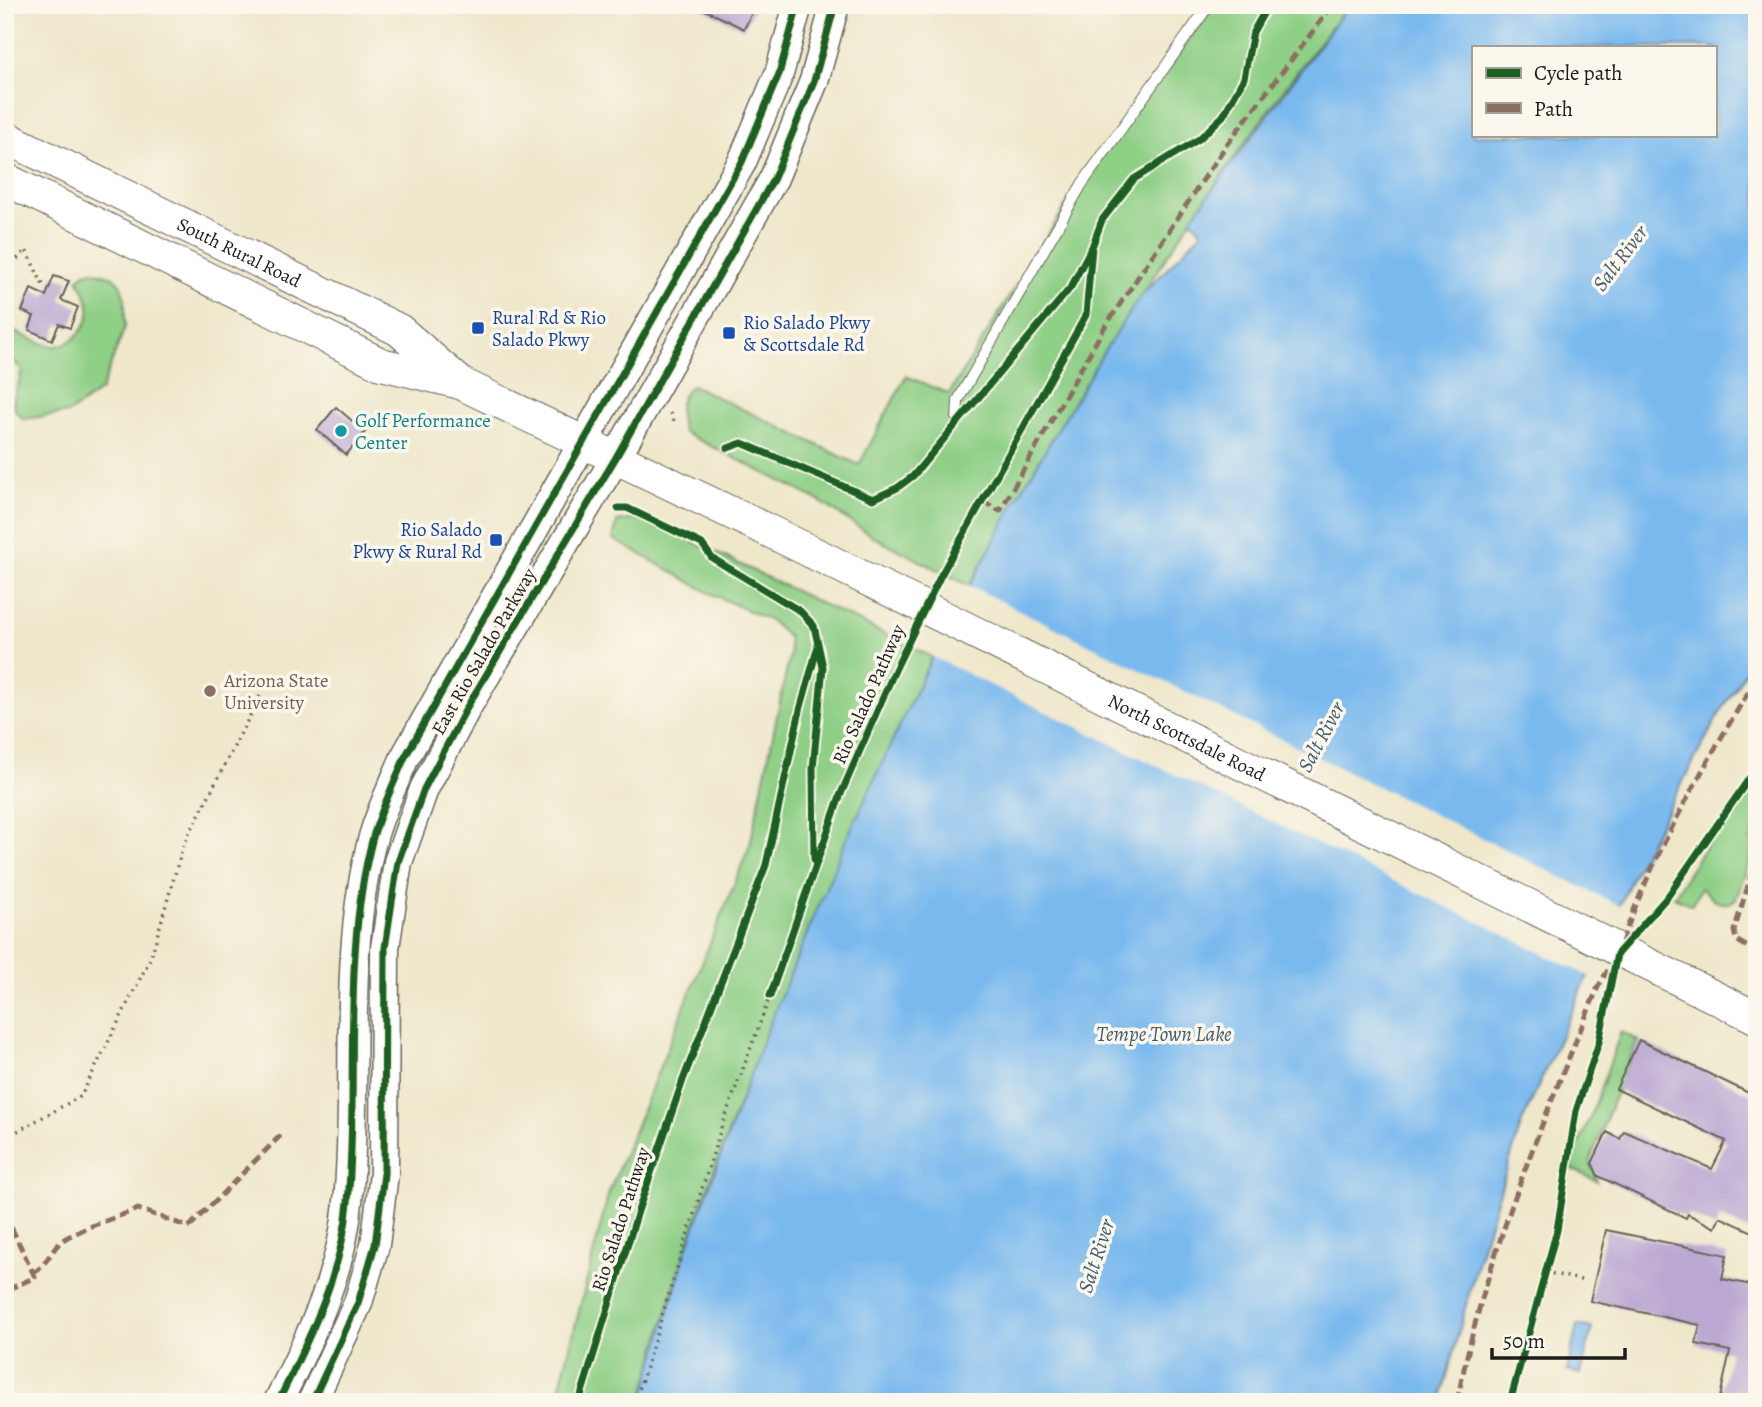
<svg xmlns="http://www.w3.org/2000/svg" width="1762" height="1407" font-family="Alegreya,serif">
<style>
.green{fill:#8fcf86;stroke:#567651;stroke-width:2}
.water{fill:#7ab9ee;stroke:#4b6a85;stroke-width:2;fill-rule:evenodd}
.pier{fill:#efe7ca}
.building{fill:#bba8d2}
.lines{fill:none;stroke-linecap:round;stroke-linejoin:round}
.service-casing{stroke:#666359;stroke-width:12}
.secondary-casing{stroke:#666359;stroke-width:31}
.primary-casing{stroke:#666359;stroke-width:34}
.path{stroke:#666359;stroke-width:3.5;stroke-dasharray:2 5;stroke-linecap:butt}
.service{stroke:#fff;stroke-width:10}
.secondary{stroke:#fff;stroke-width:28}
.primary{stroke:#fff;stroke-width:32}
.quiet{stroke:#8d6e63;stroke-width:5;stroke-dasharray:10 5;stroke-linecap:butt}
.cycleway-casing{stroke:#fbf7ec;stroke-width:11}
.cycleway{stroke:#1b5e20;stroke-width:7}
.transit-dot{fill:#1a4fb4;stroke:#fbf7ec;stroke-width:2.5}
.culture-dot{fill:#0f9aa8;stroke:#fbf7ec;stroke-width:2.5}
.education-dot{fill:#8d6e63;stroke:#fbf7ec;stroke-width:2.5}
.labels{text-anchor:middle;stroke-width:7;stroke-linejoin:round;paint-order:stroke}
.street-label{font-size:19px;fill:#1c1c1c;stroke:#fbf7ec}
.transit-label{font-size:19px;fill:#164399;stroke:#fbf7ec;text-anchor:start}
.culture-label{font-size:19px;fill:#0d838f;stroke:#fbf7ec;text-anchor:start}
.education-label{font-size:19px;fill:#785e54;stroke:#fbf7ec;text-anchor:start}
.water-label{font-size:21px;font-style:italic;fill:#425b70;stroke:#fbf7ec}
</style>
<rect width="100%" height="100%" fill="#fbf7ec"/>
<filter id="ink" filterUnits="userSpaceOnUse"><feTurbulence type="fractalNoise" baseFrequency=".0143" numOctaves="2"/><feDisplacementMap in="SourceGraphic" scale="14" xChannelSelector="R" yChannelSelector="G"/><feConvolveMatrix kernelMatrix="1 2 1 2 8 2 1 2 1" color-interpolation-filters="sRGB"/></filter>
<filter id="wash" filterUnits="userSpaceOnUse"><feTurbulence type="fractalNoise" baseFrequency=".00686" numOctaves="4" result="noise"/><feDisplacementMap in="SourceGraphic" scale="28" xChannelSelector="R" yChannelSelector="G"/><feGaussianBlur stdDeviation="1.57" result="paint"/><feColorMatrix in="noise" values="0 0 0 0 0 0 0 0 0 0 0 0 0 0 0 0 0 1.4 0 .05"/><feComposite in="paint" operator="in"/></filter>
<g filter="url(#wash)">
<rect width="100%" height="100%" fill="#efe7ca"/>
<g class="green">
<path d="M1215 5H1349C1204 186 1081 383 969 586L875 538 818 500 683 432C678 410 675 401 692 385L859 465 906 376 949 394 1081 181Z"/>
<path d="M93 271 113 277 120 284 125 299V327L101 390 69 413 24 419C1 403 23 387 21 369L6 353 12 331C25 335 40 345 53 346 72 348 93 323 89 305 87 296 82 287 78 279L84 273Z"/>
<path d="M644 518 932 657C841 851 756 1046 686 1249 669 1299 656 1351 642 1402H556L609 1192 750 845 790 654 788 637 771 621 710 593 613 539 617 522Z"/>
<path d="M1751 782 1757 791V824L1750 840 1753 851 1736 899C1722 910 1712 898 1701 888L1692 905 1674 897 1697 859Z"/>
<polygon points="1621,1032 1637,1040 1590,1161 1597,1181 1572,1169 1572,1159 1592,1113"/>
</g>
<g class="water">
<path d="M1349 5H1757V653L1718 716 1636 869 1522 1122 1478 1260 1440 1402H642L686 1251 764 1037 845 842 932 657 1017 498 1103 353 1139 298 1202 232 1191 219ZM1473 47H1715V135H1473Z"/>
<polygon points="1577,1325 1592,1328 1581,1374 1567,1371"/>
</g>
<polygon class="pier" points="966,584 1622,907 1589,976 929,655"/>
<g id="blocks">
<g class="building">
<polygon points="695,5 756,5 744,29"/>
<polygon points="54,276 69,281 61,300 78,307 70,328 59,324 52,340 29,330 34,316 22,311 31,289 46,296"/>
<polygon points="336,407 365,432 346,455 317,430"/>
<polygon points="1639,1040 1757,1097 1757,1234 1720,1217 1715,1228 1688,1214 1686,1218 1598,1176 1592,1163 1607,1132 1620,1139 1624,1131 1712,1169 1726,1141 1616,1089"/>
<polygon points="1606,1230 1727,1255 1722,1279 1757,1286 1757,1402 1719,1402 1730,1351 1696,1344 1700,1325 1590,1301"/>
</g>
</g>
</g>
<g filter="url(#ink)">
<use href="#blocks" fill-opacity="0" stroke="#666359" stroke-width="2"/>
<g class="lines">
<defs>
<g id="service">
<polyline points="5,273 8,268"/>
<polyline points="957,423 958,400 1082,184 1209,5"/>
</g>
<g id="secondary">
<path d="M278 1402C309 1339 342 1274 348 1202 359 1081 341 955 373 837 381 809 394 783 405 757L742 162 779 74 798 5"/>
<polyline points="312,1402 358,1303 375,1245 384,1174 385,948 398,862 424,789 467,707 615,459 774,178 814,81 835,5"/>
</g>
<g id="primary">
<path id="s1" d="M5 137 399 330 457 380"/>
<path id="s2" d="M5 179 381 364 460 383 771 532 1757 1018"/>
</g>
</defs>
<use href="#service" class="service-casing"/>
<use href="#secondary" class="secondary-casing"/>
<use href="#primary" class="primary-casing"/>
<g class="path">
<polyline points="17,259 26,250 45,289"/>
<polyline points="670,413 675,423"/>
<polyline points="5,1138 81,1096 151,957 183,846 260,696"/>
<polyline points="1545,1272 1585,1281"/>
<polyline points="635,1402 721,1128 770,996"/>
</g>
<use href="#service" class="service"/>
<use href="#secondary" class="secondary"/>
<use href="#primary" class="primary"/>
<g class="quiet">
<polyline points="983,501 1000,511 1104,328 1227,144 1333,5"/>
<polyline points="1757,856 1734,931 1736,940 1757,953"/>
<path d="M1622 942C1652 855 1708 758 1757 678"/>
<polyline points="5,1200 15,1195"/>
<polyline points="5,1214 35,1277 5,1291"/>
<path d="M33 1273C48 1265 51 1247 66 1238 88 1226 115 1218 138 1209L189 1227 282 1134"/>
<path d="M1457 1402C1486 1254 1541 1126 1598 987L1608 970"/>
</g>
<defs>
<g id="cycleway">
<polyline points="728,448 742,443 873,499 897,488 913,476 1071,287 1090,250"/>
<polyline points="618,508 627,508 702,544 712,558 800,611 814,626 823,667 813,768 814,859"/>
<polyline points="770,996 840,796 895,670 941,575 1086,315 1092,247 1102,220 1134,179 1199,139 1223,116 1244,78 1253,32 1268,5"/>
<path d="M278 1402C309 1339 342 1274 348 1202 359 1081 341 955 373 837 381 809 394 783 405 757L742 162 779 74 798 5"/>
<polyline points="312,1402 358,1303 375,1245 384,1174 385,948 398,862 424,789 467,707 615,459 774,178 814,81 835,5"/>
<polyline points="579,1402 639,1208 683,1080 766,865 800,710 818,646"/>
<polyline points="1510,1402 1557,1230 1576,1111 1599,1042 1617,954 1668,896 1757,767"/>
</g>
</defs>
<use href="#cycleway" class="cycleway-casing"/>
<use href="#cycleway" class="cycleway"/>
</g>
</g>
<g class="transit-dot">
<rect x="471" y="321" width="14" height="14" rx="3.5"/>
<rect x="722" y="326" width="14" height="14" rx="3.5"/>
<rect x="489" y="533" width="14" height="14" rx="3.5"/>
</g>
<circle class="culture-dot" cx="341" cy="431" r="7"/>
<circle class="education-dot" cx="210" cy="691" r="7"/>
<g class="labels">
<g class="street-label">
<text dy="7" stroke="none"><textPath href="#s1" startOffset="261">South Rural Road</textPath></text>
<text transform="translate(483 651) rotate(-60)" y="7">East Rio Salado Parkway</text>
<text transform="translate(868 694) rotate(-66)" y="7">Rio Salado Pathway</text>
<text dy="7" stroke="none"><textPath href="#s2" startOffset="1309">North Scottsdale Road</textPath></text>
<text transform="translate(620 1219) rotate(-72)" y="7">Rio Salado Pathway</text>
</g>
<g class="transit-label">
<text x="492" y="324">Rural Rd &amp; Rio<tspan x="492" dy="22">Salado Pkwy</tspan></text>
<text x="743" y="329">Rio Salado Pkwy<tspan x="743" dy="22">&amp; Scottsdale Rd</tspan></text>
<text x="482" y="536" text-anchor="end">Rio Salado<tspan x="482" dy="22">Pkwy &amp; Rural Rd</tspan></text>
</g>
<g class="culture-label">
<text x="355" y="427">Golf Performance<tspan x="355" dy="22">Center</tspan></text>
</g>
<g class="education-label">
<text x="224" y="687">Arizona State<tspan x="224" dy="22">University</tspan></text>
</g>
<g class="water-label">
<text transform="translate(1620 258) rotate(-53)" y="7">Salt River</text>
<text transform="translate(1321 737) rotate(-62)" y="7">Salt River</text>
<text x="1164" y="1041">Tempe Town Lake</text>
<text transform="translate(1096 1256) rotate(-72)" y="7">Salt River</text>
</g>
</g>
<rect width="1762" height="1407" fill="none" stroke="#fbf7ec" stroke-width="28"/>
<rect x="1472" y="46" width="245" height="91" fill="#fbf7ec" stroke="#a29f99" stroke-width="2"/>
<rect x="1486" y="68" width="35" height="10" fill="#1b5e20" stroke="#a29f99" stroke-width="2"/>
<text x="1534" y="80" font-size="21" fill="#1c1c1c">Cycle path</text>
<rect x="1486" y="103" width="35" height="10" fill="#8d6e63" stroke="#a29f99" stroke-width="2"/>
<text x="1534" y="116" font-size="21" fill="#1c1c1c">Path</text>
<path d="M1492 1348v10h133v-10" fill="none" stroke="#1c1c1c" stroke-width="3.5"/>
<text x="1503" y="1348" font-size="21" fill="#1c1c1c" stroke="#fbf7ec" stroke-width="5" paint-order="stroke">50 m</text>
</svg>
